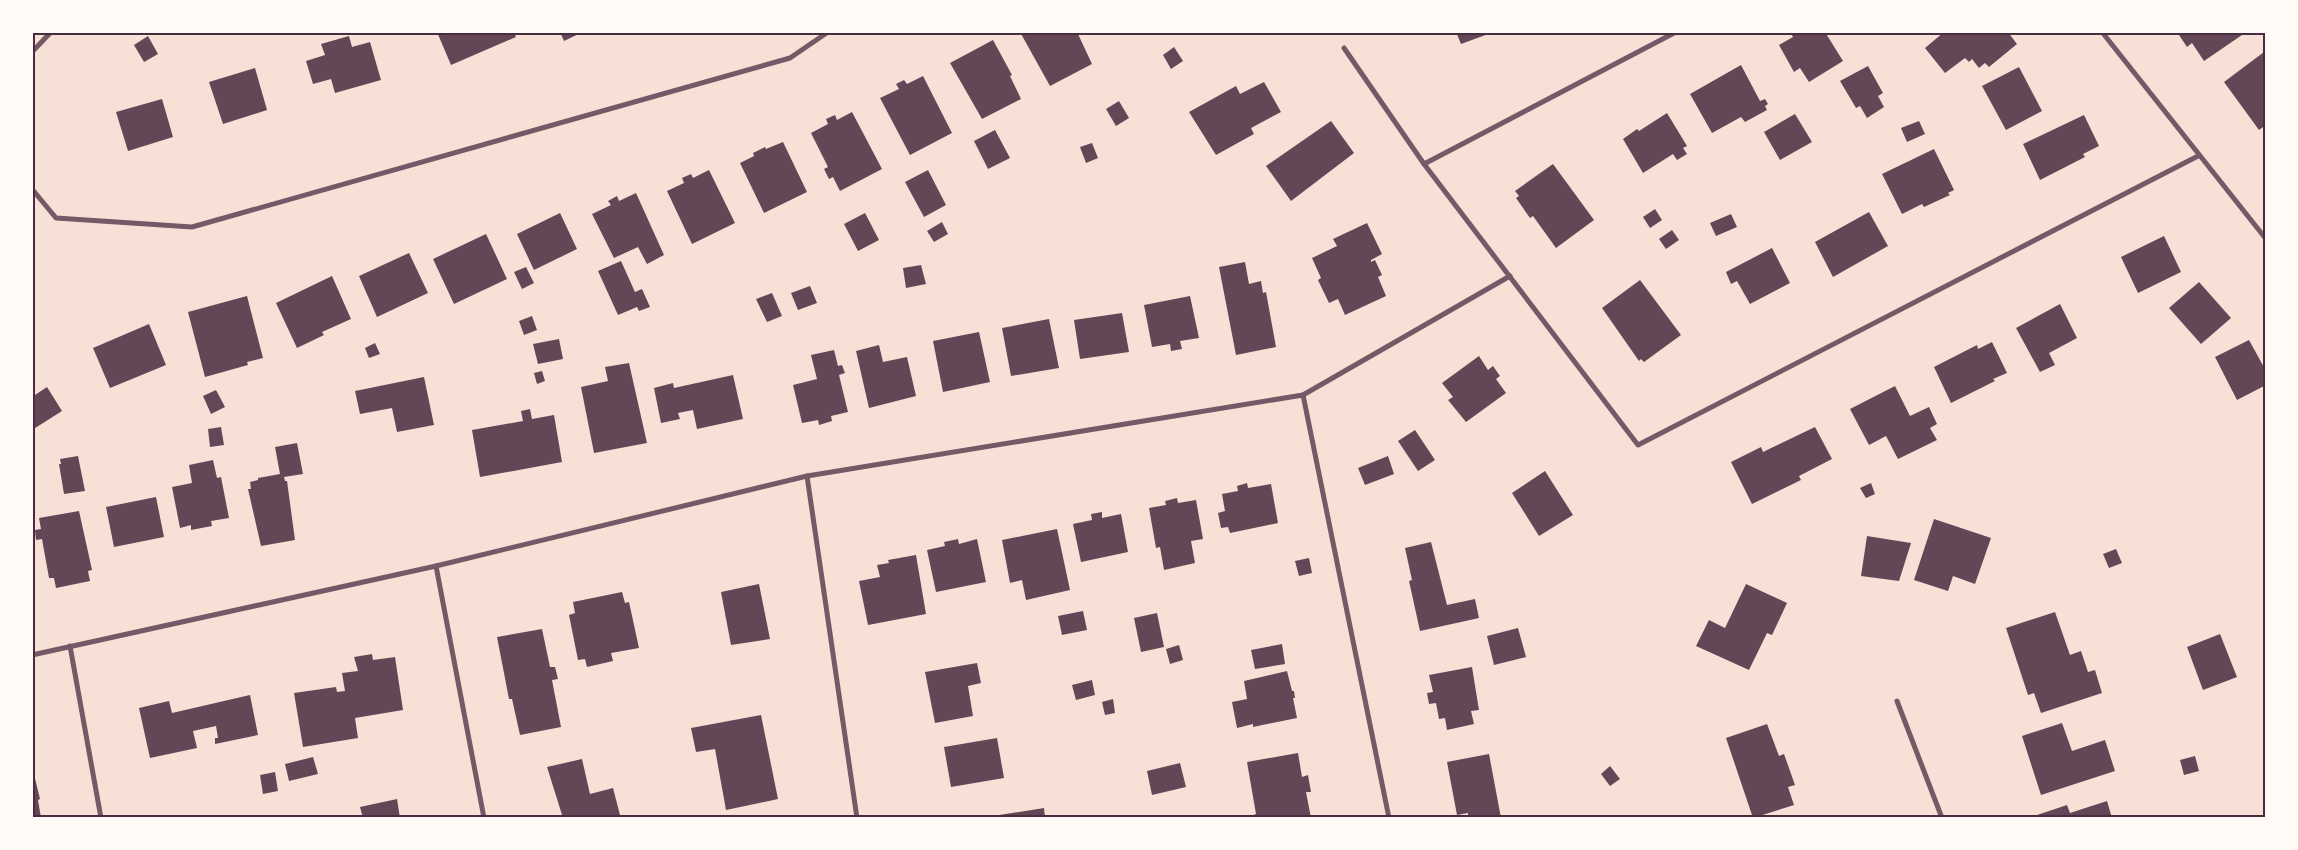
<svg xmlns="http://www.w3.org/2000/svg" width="2298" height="850" font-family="'PT Sans Narrow',sans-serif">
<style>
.building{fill:#644757}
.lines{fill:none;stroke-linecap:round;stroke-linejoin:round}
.minor{stroke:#755966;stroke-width:5}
.neatline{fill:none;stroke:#4a2c40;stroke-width:2}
</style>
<rect width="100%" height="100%" fill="#f7e1d7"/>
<g class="building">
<polygon points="437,32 514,32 516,37 451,65"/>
<polygon points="560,32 583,32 564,41"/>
<polygon points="1020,32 1077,32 1092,64 1050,86"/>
<polygon points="1456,32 1491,32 1491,33 1461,44"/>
<polygon points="1790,32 1825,32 1843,61 1809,82 1800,68 1794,72 1779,45 1793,37"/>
<polygon points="1944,32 2008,32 2017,44 1989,67 1985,63 1979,68 1972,59 1969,62 1965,58 1945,73 1925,48"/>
<polygon points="2177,32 2241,32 2242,35 2204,61 2192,43 2187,47"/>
<polygon points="148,36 158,54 144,62 134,45"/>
<polygon points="349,36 352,47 370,42 381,80 335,93 331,79 313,84 306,61 325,55 321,44"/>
<polygon points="993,40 1012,75 1010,76 1021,99 982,119 950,63"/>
<polygon points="1174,47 1183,61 1171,69 1163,55"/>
<polygon points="2264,52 2266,55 2266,125 2259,130 2224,82"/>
<polygon points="1741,65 1760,101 1765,99 1768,104 1765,106 1767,110 1745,122 1741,117 1712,133 1690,94"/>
<polygon points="1868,66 1883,93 1878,96 1884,107 1867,118 1860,106 1856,108 1840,81"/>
<polygon points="2019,67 2042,111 2006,130 1982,86"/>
<polygon points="255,68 267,110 223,124 209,82"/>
<polygon points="923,76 952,133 910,155 880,98 899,89 896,84 904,80 907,84"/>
<polygon points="1264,82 1281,112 1251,128 1254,134 1216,155 1189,112 1236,86 1240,94"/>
<polygon points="162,99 173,137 128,151 116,112"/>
<polygon points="1119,101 1129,118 1116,126 1106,109"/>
<polygon points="852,112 882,169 840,191 833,177 829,179 824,169 828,167 811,133 828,124 826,119 835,115 837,120"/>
<polygon points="1667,113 1687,146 1683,148 1687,154 1677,160 1673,154 1643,173 1623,139 1637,129 1639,131"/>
<polygon points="1795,114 1812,142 1780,160 1764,132"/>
<polygon points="2084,115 2099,146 2083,154 2085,157 2040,180 2023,144"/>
<polygon points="1331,121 1354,153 1291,201 1266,166"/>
<polygon points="1919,121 1925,134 1907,142 1901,128"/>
<polygon points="995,130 1010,158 988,169 974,141"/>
<polygon points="783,142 807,192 764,213 740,163 754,156 753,153 765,147 766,149"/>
<polygon points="1092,143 1098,158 1086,163 1080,147"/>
<polygon points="1934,149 1954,190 1948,193 1950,195 1924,207 1922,204 1902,214 1882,174"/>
<polygon points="1553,164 1594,220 1556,248 1533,216 1530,218 1516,198 1519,196 1515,191"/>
<polygon points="709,170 735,223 692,244 667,191 684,183 682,178 691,174 693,178"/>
<polygon points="928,170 946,205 924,217 905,182"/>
<polygon points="636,193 664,255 647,264 638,247 614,258 592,214 611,205 608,201 617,196 619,201"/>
<polygon points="1655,209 1662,220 1650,228 1643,217"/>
<polygon points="1869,212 1888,246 1833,277 1815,242"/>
<polygon points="560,213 577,249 534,270 517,234"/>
<polygon points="865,213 879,240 858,251 844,224"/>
<polygon points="1731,214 1737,227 1716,236 1710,223"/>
<polygon points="942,222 948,234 934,242 927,231"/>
<polygon points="1367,223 1382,254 1371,260 1371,262 1375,260 1382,275 1378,277 1386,296 1345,315 1338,299 1329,303 1318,280 1321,278 1312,258 1337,246 1333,239"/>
<polygon points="1672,230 1679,240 1666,249 1659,239"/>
<polygon points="486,234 507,279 454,304 433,259"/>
<polygon points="2164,236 2181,272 2138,293 2121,257"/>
<polygon points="1772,248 1790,283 1750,304 1737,281 1731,284 1726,272"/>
<polygon points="409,253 428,293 377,317 359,276"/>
<polygon points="621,261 635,292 642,289 650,307 639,311 637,307 618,315 598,271"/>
<polygon points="1245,262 1249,284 1261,281 1263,293 1266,292 1276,347 1236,355 1219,267"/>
<polygon points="921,265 926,284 906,288 903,268"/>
<polygon points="526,267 534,283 522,289 514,272"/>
<polygon points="332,276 351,319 322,332 324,335 297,348 276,303"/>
<polygon points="1640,280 1681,335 1644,362 1641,359 1639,361 1602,308"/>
<polygon points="2199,282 2231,318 2201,344 2169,308"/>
<polygon points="810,286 817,303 798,310 791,293"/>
<polygon points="772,293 782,316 767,322 756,299"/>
<polygon points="247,296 263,358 247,362 248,365 205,377 188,312"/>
<polygon points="1190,296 1199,338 1180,341 1182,349 1171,351 1170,344 1152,347 1144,305"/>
<polygon points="2060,304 2077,338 2049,353 2055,365 2040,372 2016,328"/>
<polygon points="1122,313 1129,352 1080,359 1074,320"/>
<polygon points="532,316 537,330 524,335 519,321"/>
<polygon points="1049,319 1059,368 1011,376 1002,328"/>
<polygon points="149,324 166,365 110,388 93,348"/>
<polygon points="979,332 990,382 943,392 933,341"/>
<polygon points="559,339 563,359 538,364 533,344"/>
<polygon points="2249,340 2266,371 2266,385 2237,400 2215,357"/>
<polygon points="1992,342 2007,373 1993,379 1995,381 1951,403 1934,367 1977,345 1978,349"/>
<polygon points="375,343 380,354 369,358 365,348"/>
<polygon points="879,345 883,362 907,357 916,396 869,408 856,351"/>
<polygon points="834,350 838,366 842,365 845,373 839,375 848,412 831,416 832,421 819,425 818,420 802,423 793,385 817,379 811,355"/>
<polygon points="1479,356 1488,370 1493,366 1500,376 1496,379 1506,393 1466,422 1448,400 1453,397 1442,383"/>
<polygon points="629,363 647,443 594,453 581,387 608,381 605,367"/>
<polygon points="542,371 545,381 537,384 534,373"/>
<polygon points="733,375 743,419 697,429 693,410 678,413 680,419 661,423 654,388 673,383 674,388"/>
<polygon points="424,377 434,425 397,432 392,408 360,414 355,391"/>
<polygon points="1895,386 1910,416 1929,407 1937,424 1930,428 1937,440 1898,459 1886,436 1869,445 1850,409"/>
<polygon points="47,387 62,411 32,430 32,397"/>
<polygon points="216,390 225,407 211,414 203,396"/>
<polygon points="530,409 532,419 554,415 562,462 480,477 472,430 523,421 521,411"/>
<polygon points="221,427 224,445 210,447 208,429"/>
<polygon points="1815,427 1832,459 1799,476 1801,480 1752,504 1731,462 1761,447 1763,452"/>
<polygon points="1415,430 1435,460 1418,471 1398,441"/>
<polygon points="297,443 303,474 284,477 285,481 287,481 295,540 261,546 248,489 251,489 250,482 258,480 258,478 280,474 275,447"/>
<polygon points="78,456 85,491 64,494 59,464 61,464 60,459"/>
<polygon points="1388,456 1394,474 1365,485 1358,468"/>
<polygon points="213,460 217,478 221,477 229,518 211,521 212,526 191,530 191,525 180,528 172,487 192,483 189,465"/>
<polygon points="1545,471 1573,515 1539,536 1512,493"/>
<polygon points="1247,483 1248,488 1271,484 1278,523 1230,533 1228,527 1221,528 1218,513 1225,511 1222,494 1238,491 1237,486"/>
<polygon points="1871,483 1875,494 1866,498 1860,488"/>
<polygon points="156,497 164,537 114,547 106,507"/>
<polygon points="1177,498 1178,503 1196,500 1203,539 1191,541 1195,563 1164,570 1160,547 1156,548 1149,508 1166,505 1165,501"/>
<polygon points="79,511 92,570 88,571 90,581 56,588 54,578 49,578 42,539 36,540 35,530 41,529 39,518"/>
<polygon points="1102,512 1102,518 1121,514 1128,552 1081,562 1073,524 1092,520 1091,514"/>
<polygon points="1934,519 1991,538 1975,584 1953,576 1948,591 1914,580"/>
<polygon points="1057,529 1070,590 1026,600 1022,580 1010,583 1002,540"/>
<polygon points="1867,536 1911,543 1899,581 1861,576"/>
<polygon points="958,539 959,544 977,539 986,582 936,592 927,550 945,546 944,542"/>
<polygon points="1431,542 1447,605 1475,599 1479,618 1420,631 1409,581 1412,580 1405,548"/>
<polygon points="2116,549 2122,563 2109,568 2103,554"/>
<polygon points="916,555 926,614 868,625 859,581 880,577 877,565 889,563 888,560"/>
<polygon points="1309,558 1312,573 1299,576 1295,561"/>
<polygon points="759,584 770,639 731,645 721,592"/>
<polygon points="1746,584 1787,603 1772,635 1767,633 1749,670 1696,646 1709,620 1725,628"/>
<polygon points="622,592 625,603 629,602 639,648 611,653 613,661 587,667 585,659 578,660 569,615 575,613 573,602"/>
<polygon points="1083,611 1087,630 1062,635 1058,616"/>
<polygon points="2055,612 2070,655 2081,651 2088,672 2095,670 2102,693 2041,713 2034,693 2028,695 2006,628"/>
<polygon points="1157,613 1164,647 1141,652 1134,618"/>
<polygon points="1518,628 1526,657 1494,665 1487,636"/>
<polygon points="542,629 550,667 555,667 558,679 552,680 561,727 520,735 512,699 509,699 497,637"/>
<polygon points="2220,634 2237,677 2203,690 2187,647"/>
<polygon points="1282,644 1285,664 1255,669 1251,650"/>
<polygon points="1179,645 1183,660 1170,664 1166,649"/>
<polygon points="372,654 373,660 395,657 403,710 355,718 358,738 303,747 294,693 336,687 337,692 345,691 342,673 358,671 354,657"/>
<polygon points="977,663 981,683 968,686 973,716 935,723 925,672"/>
<polygon points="1472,667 1479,710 1471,711 1474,724 1447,730 1445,718 1439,719 1436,703 1429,704 1427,693 1433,692 1429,675"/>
<polygon points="1287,671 1292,691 1294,691 1295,698 1293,698 1297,718 1253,727 1253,724 1237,728 1232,702 1247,699 1244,681"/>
<polygon points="1092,680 1095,695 1076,700 1072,685"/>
<polygon points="250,695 258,735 215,744 215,738 218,738 216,726 193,731 197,748 150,758 139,708 169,701 172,713"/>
<polygon points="1113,699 1115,713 1105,715 1102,702"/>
<polygon points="761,715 778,799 726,810 715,749 696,752 691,728"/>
<polygon points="2062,723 2072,751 2105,740 2115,771 2041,795 2022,736"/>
<polygon points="1767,724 1779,756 1784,754 1795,785 1788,787 1794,805 1753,818 1726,738"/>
<polygon points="997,738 1004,778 951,787 944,747"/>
<polygon points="1298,753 1302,777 1308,775 1311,792 1306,792 1311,818 1245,818 1256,814 1247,762"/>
<polygon points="1489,754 1501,818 1468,818 1468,813 1457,815 1447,762"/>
<polygon points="2195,756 2199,771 2184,775 2180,760"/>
<polygon points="313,757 318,774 289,781 285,764"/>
<polygon points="582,759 590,794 613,788 620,815 610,818 563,818 547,767"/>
<polygon points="1180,763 1186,787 1152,795 1147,771"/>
<polygon points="32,766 40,799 38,800 41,818 32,818"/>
<polygon points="1610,766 1620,779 1610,786 1601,774"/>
<polygon points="275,772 278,791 263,794 260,775"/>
<polygon points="397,799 400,818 363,818 360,807"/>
<polygon points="2107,801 2112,818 2038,818 2037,815 2067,805 2070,813"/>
<polygon points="1044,808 1045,818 993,818 993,816"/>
</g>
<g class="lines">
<g class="minor">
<polyline points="2102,32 2266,239"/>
<polyline points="1344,48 1424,164 1638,445 2198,156"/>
<polyline points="32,52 51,32"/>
<polyline points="1424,164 1676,32"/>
<polyline points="32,189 56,218 192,227 790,58 828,32"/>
<polyline points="1303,395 1389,818"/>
<polyline points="807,476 857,818"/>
<polyline points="436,566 484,818"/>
<polyline points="70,646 101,818"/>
<polyline points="32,655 436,566 807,476 1303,395 1510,276"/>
<polyline points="1897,701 1942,818"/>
</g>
</g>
<rect width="2298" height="850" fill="none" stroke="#fffaf5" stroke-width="68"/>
<rect x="34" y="34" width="2230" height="782" class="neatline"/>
</svg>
